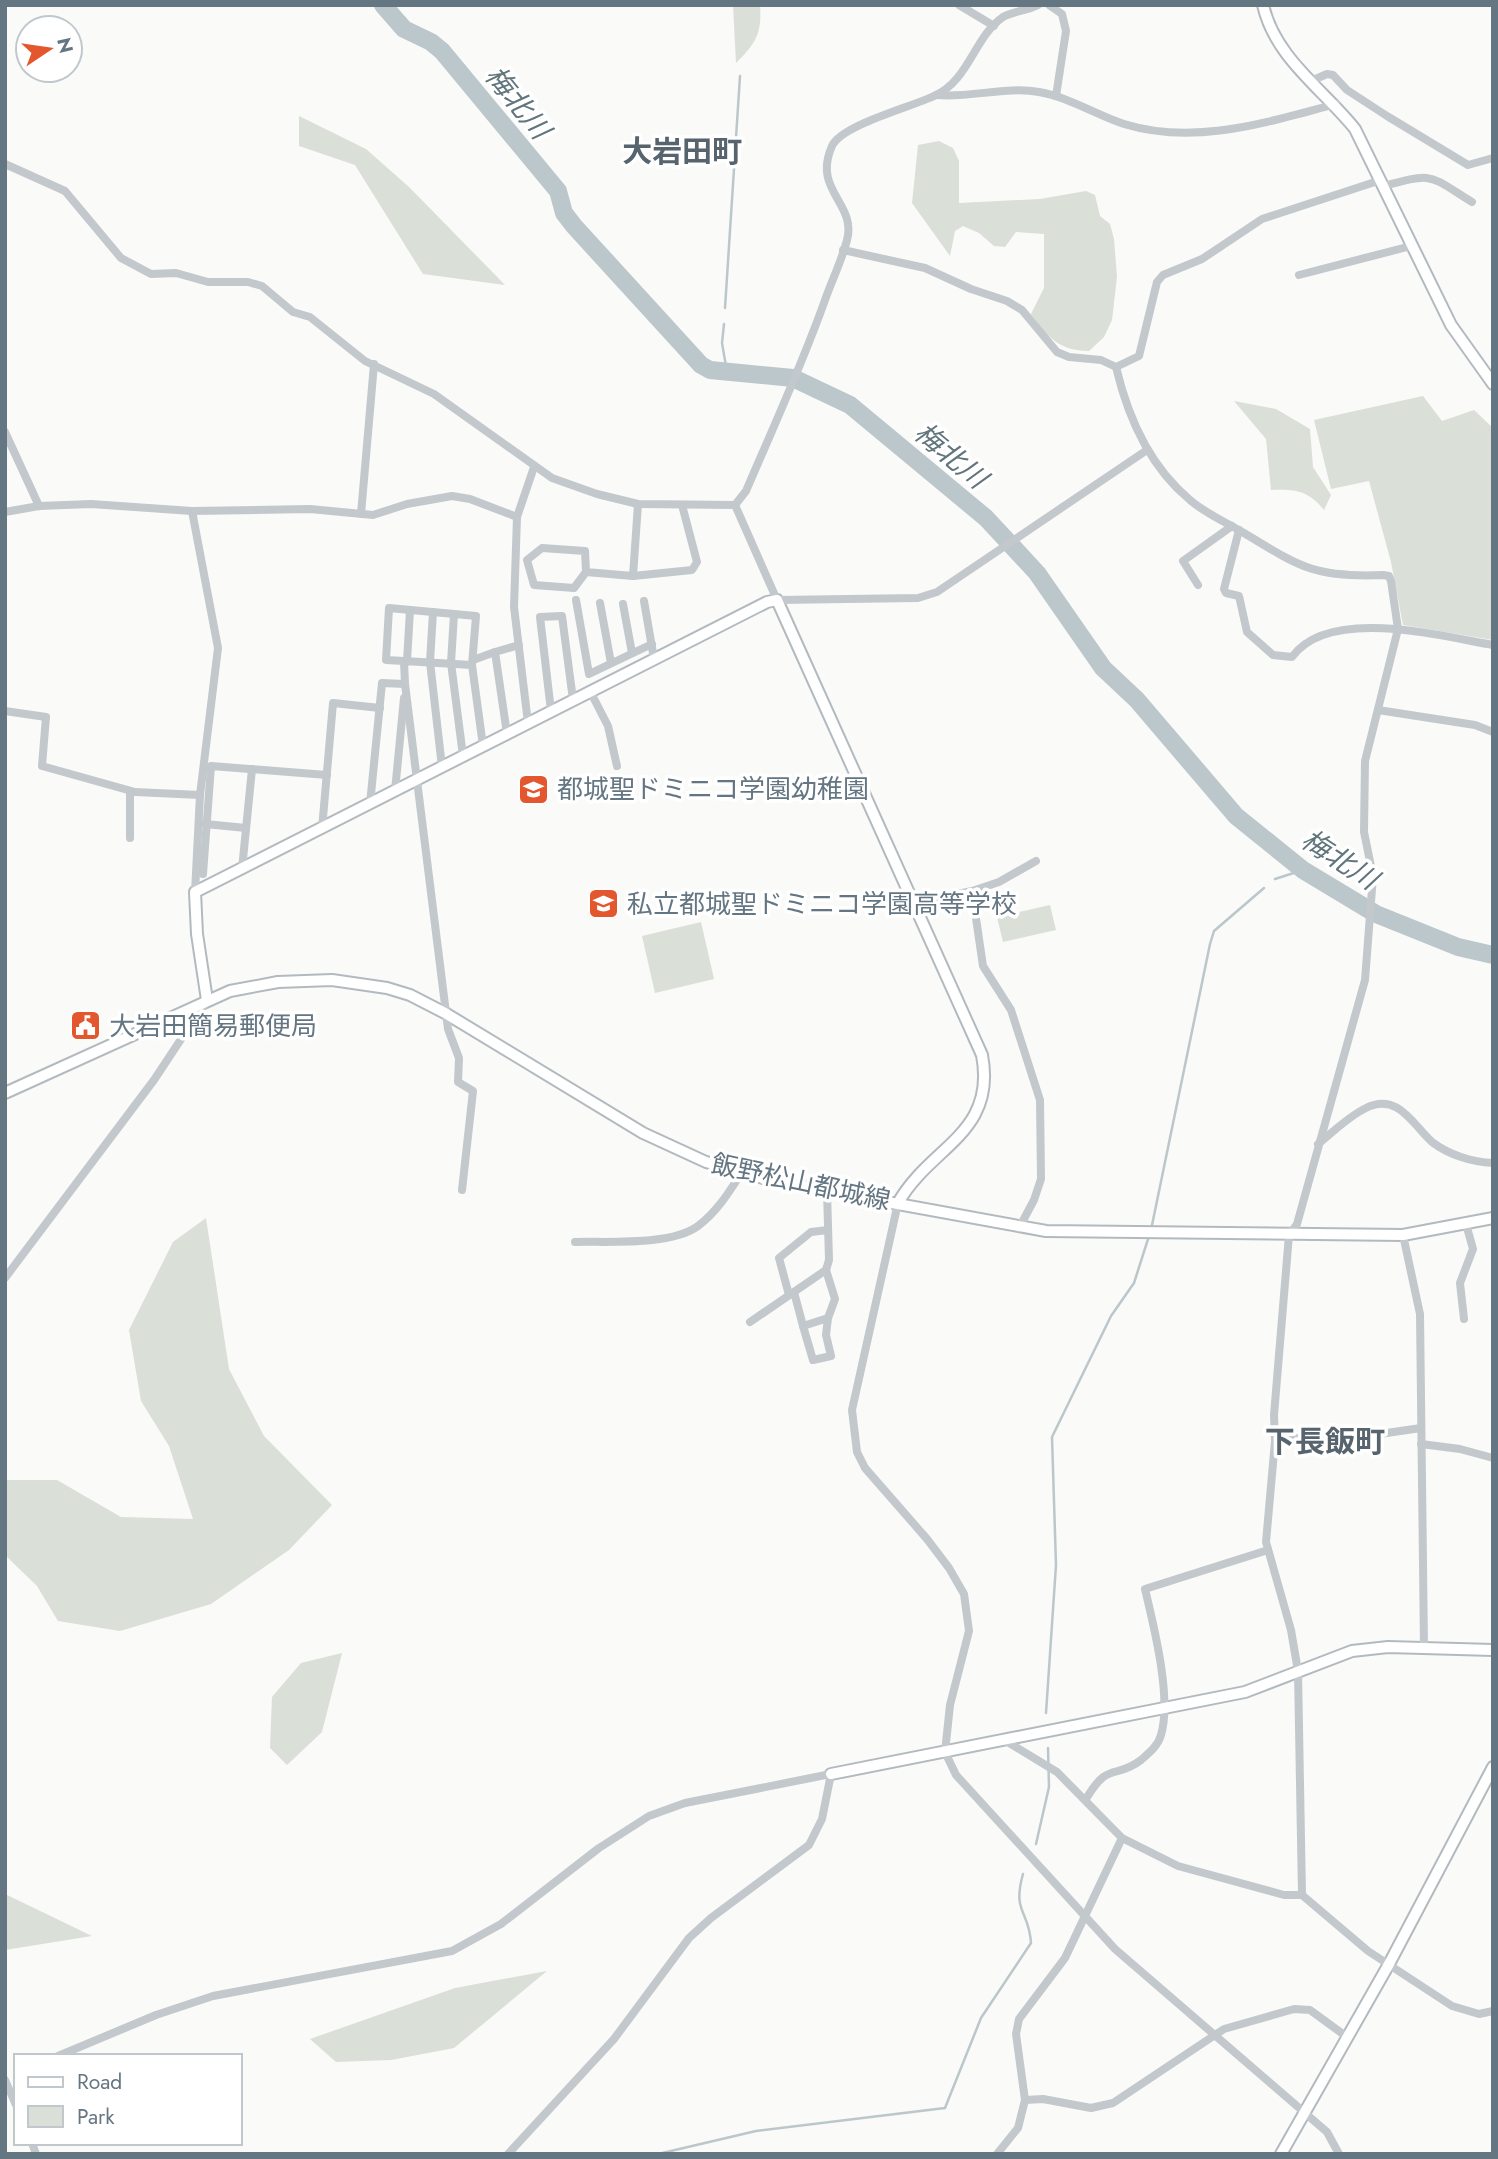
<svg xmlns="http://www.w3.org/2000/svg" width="1498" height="2159" font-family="Jost,'Noto Sans JP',sans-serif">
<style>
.green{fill:#dadfd7}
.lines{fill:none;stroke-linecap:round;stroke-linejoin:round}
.stream{stroke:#bbc7cb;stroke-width:2.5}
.river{stroke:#bbc7cb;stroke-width:18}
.secondary-casing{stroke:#b3babf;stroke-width:14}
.street{stroke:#c3c8cc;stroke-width:8}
.secondary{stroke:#fff;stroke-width:10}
.labels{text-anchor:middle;stroke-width:7;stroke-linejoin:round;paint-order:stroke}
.poi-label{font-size:26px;fill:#657683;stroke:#fff;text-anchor:start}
.street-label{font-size:26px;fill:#657683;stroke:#fff}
.water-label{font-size:28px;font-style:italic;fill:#60757c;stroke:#fff}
.quarter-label{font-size:30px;font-weight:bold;fill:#57646e;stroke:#fff}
</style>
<rect width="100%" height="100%" fill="#fafaf8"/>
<g class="green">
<path d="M733 5H760C762 33 756 43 736 63Z"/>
<polygon points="299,116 366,149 409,187 505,285 423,274 355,165 299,146"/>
<path d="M939 141 953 148 959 161V203L1040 199 1086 191 1095 195 1100 216 1110 224 1114 239 1117 277 1112 320 1104 337 1089 351C1059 351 1048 337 1031 314L1044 288V234L1016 232 1005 247 994 246 979 233 963 226 955 231 950 256 912 203 918 145Z"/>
<polygon points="1423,396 1442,421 1474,410 1493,428 1493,640 1403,625 1391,562 1369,481 1331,489 1314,420"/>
<path d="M1234 401 1276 409 1310 429 1313 467 1331 495 1324 510C1308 490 1295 489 1271 490L1266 439Z"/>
<polygon points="1050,905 1056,930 1003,942 997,917"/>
<polygon points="701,922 714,979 655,993 642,936"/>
<polygon points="206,1218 229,1369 264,1436 332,1505 289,1550 211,1604 120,1631 58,1621 37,1586 5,1555 5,1480 57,1480 121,1517 193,1519 169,1446 141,1401 129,1330 173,1242"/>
<polygon points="342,1653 322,1732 287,1765 270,1748 272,1697 301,1663"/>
<polygon points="5,1894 92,1936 5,1950"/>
<polygon points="547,1971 454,2048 391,2060 336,2062 310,2039 455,1988"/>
</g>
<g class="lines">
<g class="stream">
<polyline points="725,308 740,76"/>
<polyline points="724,324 722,343 727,372"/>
<polyline points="1275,879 1303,870"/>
<polyline points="1151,1230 1210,944 1214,931 1264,888"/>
<polyline points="1046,1713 1056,1565 1052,1437 1111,1316 1134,1283 1149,1236"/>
<polyline points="1036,1844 1049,1787 1048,1748"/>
<path d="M658 2154 756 2131 945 2108 981 2018 1031 1943C1029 1910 1012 1913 1023 1874"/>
</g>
<polyline class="river" points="383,5 404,29 431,42 442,51 558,191 564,213 574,226 701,365 710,370 793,378 850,405 986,518 1037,573 1103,668 1137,700 1236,816 1303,870 1376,914 1458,947 1493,955"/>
<defs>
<g id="secondary">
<path d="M1263 5C1275 58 1323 89 1355 129L1451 325 1493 384"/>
<path d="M207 1000 197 934 195 892 767 602 777 600 982 1055C997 1134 930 1146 898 1203"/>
<polyline points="5,1093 230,991 278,982 332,980 387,988 410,995 445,1013 643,1133 706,1162 777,1182 1046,1231 1403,1235 1493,1218"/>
<polyline points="831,1774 1245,1692 1352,1651 1388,1647 1493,1650"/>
<polyline points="1281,2154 1389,1964 1493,1767"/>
</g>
</defs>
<use href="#secondary" class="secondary-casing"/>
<g class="street">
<polyline points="959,5 994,26"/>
<polyline points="1049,5 1062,14 1066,31 1056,96"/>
<polyline points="1311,81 1327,74 1333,75 1347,90 1387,116 1468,165 1493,158"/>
<path d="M937 95C971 98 1007 86 1039 92 1069 97 1096 115 1124 124 1196 146 1267 122 1336 104"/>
<polyline points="5,164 65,191 121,258 151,274 176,273 208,282 248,282 262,286 293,312 310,317 365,361 434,394 552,478 597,494 638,504 735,505"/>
<path d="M1384 186C1435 172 1428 175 1472 202"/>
<path d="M843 250 925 268 971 289 1007 301 1022 310 1057 352 1069 357 1101 360 1116 367C1128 418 1149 466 1190 500 1206 514 1226 522 1244 533 1300 567 1315 578 1383 575L1389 576 1391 581 1398 629 1365 761 1364 832 1373 876 1365 980 1297 1224 1289 1235 1274 1415 1275 1441 1266 1542 1291 1630 1298 1671 1302 1895"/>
<polyline points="1299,275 1411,246"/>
<polyline points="1116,367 1139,356 1157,282 1163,275 1202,259 1262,219 1381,180"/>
<polyline points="5,432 39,506"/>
<path d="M735 505 746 491C773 428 802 365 825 300 832 280 842 260 847 240 857 203 812 191 832 146 841 125 911 107 934 96 969 81 974 37 1003 17 1013 11 1027 11 1038 5"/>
<polyline points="735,505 777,600 918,598 937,592 1147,450"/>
<polyline points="192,511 218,648 200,795 195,892"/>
<polyline points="5,512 39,506 91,504 192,511 310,509 373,515 407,504 452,496 470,499 517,517"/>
<polyline points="361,514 374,364"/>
<path d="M1239 530 1224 589 1226 593 1239 596 1247 632 1273 655 1292 657C1329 606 1440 636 1493 645"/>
<polyline points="586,572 585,551 542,548 527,560 534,585 574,588 586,572 633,576 692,570 697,562 682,505"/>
<polyline points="633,576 638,504"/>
<polyline points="1198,585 1183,561 1232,526"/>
<polyline points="576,600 589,674 652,644"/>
<polyline points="644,601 654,659"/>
<polyline points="600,603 611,663"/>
<polyline points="623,604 632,653"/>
<polyline points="433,612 430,662 442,767"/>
<polyline points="454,614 451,663 463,756"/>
<polyline points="473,660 495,652"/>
<polyline points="404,661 386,660 389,608 476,616 472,665"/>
<polyline points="407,661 410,610"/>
<polyline points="405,684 448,1029 459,1058 458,1082 473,1091 462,1190"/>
<polyline points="590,691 608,726 617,766"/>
<polyline points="1378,710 1475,725 1493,732"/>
<polyline points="5,711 46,717 42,766 135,792 200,795"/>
<polyline points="551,711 540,617 562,616 573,700"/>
<polyline points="528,723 514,607 517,517 534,467"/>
<polyline points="507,734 495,652 519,645"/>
<polyline points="395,791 404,698"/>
<polyline points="370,804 382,683 405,684 404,661 472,665 483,746"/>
<polyline points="205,824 246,828"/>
<polyline points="322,829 333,703 380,708"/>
<polyline points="130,838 130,791"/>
<polyline points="242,869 252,769"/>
<polyline points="203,874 211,766 327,775"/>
<polyline points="972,891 999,882 1036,861"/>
<polyline points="914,903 972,891 983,966 1011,1010 1040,1100 1041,1179 1034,1200 1019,1228"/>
<path d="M1318 1144C1333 1132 1349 1116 1366 1108 1398 1092 1413 1125 1432 1142 1449 1155 1472 1162 1493 1163"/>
<polyline points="827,1191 829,1260 826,1270 835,1299 828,1318 803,1326 813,1360 831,1356 826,1335 828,1318"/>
<polyline points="898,1203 852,1410 857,1452 865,1468 927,1539 949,1568 964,1594 969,1631 950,1705 945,1752 956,1775 1115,1949 1327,2132 1339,2154"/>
<polyline points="1403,1235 1420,1314 1424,1647"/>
<path d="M575 1242C608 1241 671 1246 698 1226 717 1212 729 1192 742 1172"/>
<polyline points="5,1278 154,1080 205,1003"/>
<polyline points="794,1292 803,1326"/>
<polyline points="789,1295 779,1258 811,1232 828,1230"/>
<polyline points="1464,1319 1460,1283 1473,1249 1466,1224"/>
<polyline points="750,1322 826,1270"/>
<polyline points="1275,1441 1314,1436 1359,1437 1421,1428"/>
<polyline points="1421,1444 1460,1449 1493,1458"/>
<polyline points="1006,1741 1057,1772 1122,1838 1178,1866 1284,1895 1302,1895 1368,1951 1452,2006 1479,2014 1493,2011"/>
<path d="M1086 1799C1109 1760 1115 1780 1141 1760 1149 1753 1158 1746 1161 1735 1172 1698 1154 1627 1145 1589L1268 1550"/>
<polyline points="58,2056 156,2015 213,1996 452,1951 501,1924 599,1848 649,1816 685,1803 831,1774 822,1819 809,1845 711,1918 689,1938 614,2039 508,2154"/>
<polyline points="5,2080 16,2105"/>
<polyline points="1025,2100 1043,2099 1091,2108 1113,2103 1224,2029 1294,2009 1310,2010 1347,2037"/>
<polyline points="32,2143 36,2154"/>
<polyline points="997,2154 1018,2128 1025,2100 1016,2034 1019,2019 1065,1958 1122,1838"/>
</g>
<use href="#secondary" class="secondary"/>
</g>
<defs>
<symbol id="school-square" viewBox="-11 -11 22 22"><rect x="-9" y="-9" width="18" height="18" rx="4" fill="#e4572e" stroke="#fff"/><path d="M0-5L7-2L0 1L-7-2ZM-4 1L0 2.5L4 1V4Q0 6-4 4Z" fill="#fff"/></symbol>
<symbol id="civic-square" viewBox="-11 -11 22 22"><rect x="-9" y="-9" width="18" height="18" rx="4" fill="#e4572e" stroke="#fff"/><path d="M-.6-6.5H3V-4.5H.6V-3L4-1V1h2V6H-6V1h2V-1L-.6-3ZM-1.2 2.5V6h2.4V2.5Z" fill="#fff"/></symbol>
</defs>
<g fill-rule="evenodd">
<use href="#school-square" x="516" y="772" width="35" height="35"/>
<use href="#school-square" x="586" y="886" width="35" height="35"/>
<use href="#civic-square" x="68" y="1008" width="35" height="35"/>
</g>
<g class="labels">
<g class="poi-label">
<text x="557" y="798">都城聖ドミニコ学園幼稚園</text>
<text x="627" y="913">私立都城聖ドミニコ学園高等学校</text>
<text x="109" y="1035">大岩田簡易郵便局</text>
</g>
<g class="street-label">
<text transform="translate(801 1182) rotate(12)" y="9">飯野松山都城線</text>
</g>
<g class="water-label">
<text transform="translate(518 102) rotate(51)" y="10">梅北川</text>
<text transform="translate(951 455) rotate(40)" y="10">梅北川</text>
<text transform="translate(1340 859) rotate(33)" y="10">梅北川</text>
</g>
<g class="quarter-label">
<text x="682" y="162">大岩田町</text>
<text x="1325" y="1452">下長飯町</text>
</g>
</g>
<rect width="1498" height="2159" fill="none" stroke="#657683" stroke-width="14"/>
<rect x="14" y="2054" width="228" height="91" fill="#ffffff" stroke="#c1c8cd" stroke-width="2"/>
<rect x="28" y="2077" width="35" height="10" fill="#ffffff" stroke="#c1c8cd" stroke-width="2"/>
<text x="77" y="2089" font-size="21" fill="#657683">Road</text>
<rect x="28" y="2106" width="35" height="21" fill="#dadfd7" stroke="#c1c8cd" stroke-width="2"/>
<text x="77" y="2124" font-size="21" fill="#657683">Park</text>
<g transform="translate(49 49) rotate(77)"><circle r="33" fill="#ffffff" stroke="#c1c8cd" stroke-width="2"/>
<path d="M0-5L12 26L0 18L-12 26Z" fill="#e4572e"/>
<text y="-10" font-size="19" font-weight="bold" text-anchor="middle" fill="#657683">N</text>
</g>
</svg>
